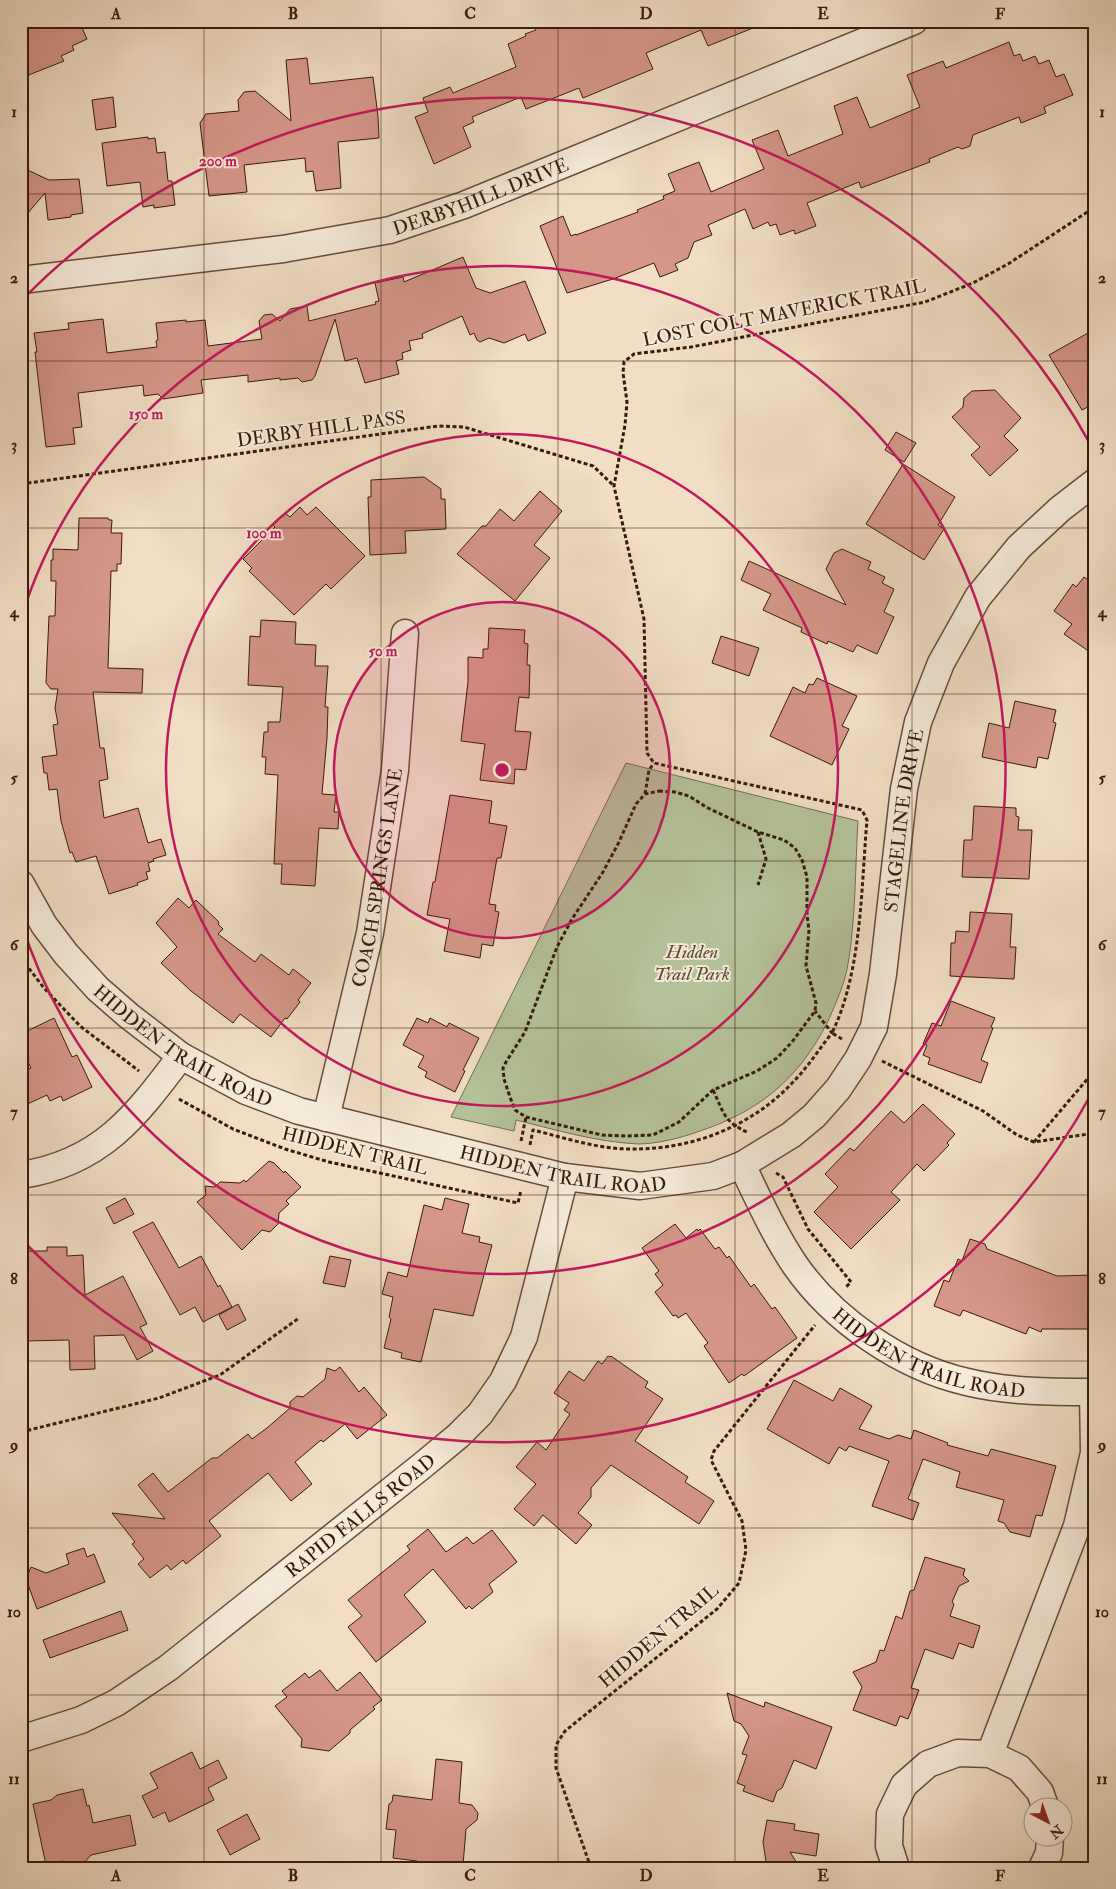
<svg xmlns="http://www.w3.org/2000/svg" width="1116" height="1889" font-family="'IM FELL Double Pica',serif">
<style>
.green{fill:#b5c298;stroke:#766e50}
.building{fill:#d59788;stroke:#371b09}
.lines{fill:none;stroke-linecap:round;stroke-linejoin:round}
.minor-casing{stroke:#664c38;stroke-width:29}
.path{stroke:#371b09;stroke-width:3;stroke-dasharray:4 2.5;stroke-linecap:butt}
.minor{stroke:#f6ead9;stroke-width:26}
.grid{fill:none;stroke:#371b09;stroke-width:1;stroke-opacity:0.55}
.ring{fill:none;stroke:#c2185b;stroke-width:2.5}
.labels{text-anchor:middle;stroke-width:4;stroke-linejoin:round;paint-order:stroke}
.street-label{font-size:19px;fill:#371b09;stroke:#f6ead9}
.park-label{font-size:19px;font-style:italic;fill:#5d4d34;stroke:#f6ead9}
.centre{fill:#c2185b;stroke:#f6ead9;stroke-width:2.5}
.ring-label{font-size:15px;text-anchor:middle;font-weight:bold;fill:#c2185b;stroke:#f6ead9;stroke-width:4;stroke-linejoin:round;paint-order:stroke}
.neatline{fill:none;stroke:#371b09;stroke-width:2}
.grid-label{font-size:16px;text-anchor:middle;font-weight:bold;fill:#371b09}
</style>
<rect width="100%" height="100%" fill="#f1dec4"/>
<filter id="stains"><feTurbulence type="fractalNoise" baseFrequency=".004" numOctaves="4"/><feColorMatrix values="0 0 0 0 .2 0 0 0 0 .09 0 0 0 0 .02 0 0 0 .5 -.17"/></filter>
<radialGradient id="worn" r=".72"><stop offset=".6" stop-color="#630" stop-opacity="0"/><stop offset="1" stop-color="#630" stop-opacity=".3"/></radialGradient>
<path class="green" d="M626 763 858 821C855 868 856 917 848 964 845 983 836 1003 828 1021 799 1079 759 1112 697 1132 681 1138 656 1144 638 1144 597 1142 556 1130 516 1120L514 1131 451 1117Z"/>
<g class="building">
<polygon points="21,21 79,21 87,39 72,46 74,50 61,56 64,61 21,78"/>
<polygon points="547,21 768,21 768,22 708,46 701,30 658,48 646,53 653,69 583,98 579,88 526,109 521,97 472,117 474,122 463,127 471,147 434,164 415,117 428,112 423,98 450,87 453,93 516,67 508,44 526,36 525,34 536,30 534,26"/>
<polygon points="1009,42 1014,56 1020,54 1023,61 1035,56 1039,64 1049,60 1056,77 1064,74 1073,95 1044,107 1046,113 1021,123 1019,117 973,135 970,146 962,149 958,147 929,159 930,162 861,188 859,182 807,203 816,226 795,234 794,230 780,235 776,224 770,226 768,222 753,229 745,209 708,225 712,235 694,242 688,258 675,264 678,270 660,277 654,263 613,279 567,293 540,226 563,216 571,236 576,234 576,235 638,212 637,210 664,199 663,196 675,191 668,174 699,162 711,192 764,169 752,140 778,130 788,156 843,134 834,106 857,97 870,128 920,107 907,75 943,61 946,68"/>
<polygon points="307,58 310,84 373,77 378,116 379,138 338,142 341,188 316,191 313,171 306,172 305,158 244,165 247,192 209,196 200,123 206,114 239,111 238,100 244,92 255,91 291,121 286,60"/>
<polygon points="113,97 116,127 96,130 92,100"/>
<polygon points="148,137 148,139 155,138 157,153 165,152 168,181 172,181 175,205 154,208 154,205 143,207 140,182 107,186 102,143"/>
<polygon points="21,167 49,180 79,179 83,213 71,215 71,217 48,220 45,193 21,221"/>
<polygon points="463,257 476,288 490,293 525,281 546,333 528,341 525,334 504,343 489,338 480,342 477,340 474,333 470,335 462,316 422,334 423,338 409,341 411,350 402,353 403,359 396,361 399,374 365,383 357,358 345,361 335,319 315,376 312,380 302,382 298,378 280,380 280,378 248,382 248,375 201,380 203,393 163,399 158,394 144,396 143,385 78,393 82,427 73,428 75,444 46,447 35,352 37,352 34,333 69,329 68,323 103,319 107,353 157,347 156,341 158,340 156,323 186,320 186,322 205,320 208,346 262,339 259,321 264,315 272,314 280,321 290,309 307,306 309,321 376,304 375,302 379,301 375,283 403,277 404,282"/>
<polygon points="1095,329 1095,403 1082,410 1049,355"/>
<polygon points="995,390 1021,418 1004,436 1018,450 990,476 971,455 980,447 952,417 963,407 964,398 972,391"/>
<polygon points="896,432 916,443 904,462 885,450"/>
<polygon points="903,464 955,497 938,525 944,529 924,560 866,524"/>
<polygon points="424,477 441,489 441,499 445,499 446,529 405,531 406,553 370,555 368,497 371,497 371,480"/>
<polygon points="540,491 562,511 534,545 550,558 515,601 457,554 482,526 486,526 500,509 514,521"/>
<polygon points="300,507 307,515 316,507 365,556 331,589 326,584 294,615 249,571 252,568 243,559 275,527 273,525 285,513 290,517"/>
<polygon points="79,518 108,518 109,520 112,520 111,533 122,533 121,564 117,564 117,571 111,571 108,668 143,669 142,693 93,692 100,748 104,748 108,779 99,781 104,818 138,808 148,843 161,839 166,855 153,859 154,861 148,863 150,871 146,872 148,879 137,883 138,885 109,894 96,856 76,862 72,852 70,853 61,821 57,789 49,790 47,773 44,773 42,757 57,755 53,725 58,724 55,708 58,689 51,689 46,683 49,616 55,616 56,581 51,581 51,560 53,560 53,549 78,550"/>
<polygon points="842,549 871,562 868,569 885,577 882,583 894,589 884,612 894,617 877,654 857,645 853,652 828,641 827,644 801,632 802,628 763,610 771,594 741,580 749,561 846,605 826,569 834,553"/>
<polygon points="1084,577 1095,585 1095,639 1087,650 1064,634 1072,624 1054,611 1073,584 1076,587"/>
<polygon points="261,620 296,622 295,644 316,645 315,666 328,666 325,707 328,707 327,738 322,794 336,795 334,812 339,812 338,829 319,828 315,886 281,884 282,864 274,864 278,775 265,774 266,757 262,757 264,732 268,732 268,722 280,722 283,687 248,685 250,636 260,637"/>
<polygon points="489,628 525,630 524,643 528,644 527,665 530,665 529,698 519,697 515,731 531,732 526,770 515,769 514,784 480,780 485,744 461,741 468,682 468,657 483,658 483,649 488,649"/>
<polygon points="721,636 759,648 749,676 712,663"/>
<polygon points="817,678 857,696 842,726 849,729 832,765 770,736 793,687 805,693 809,684 813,685"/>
<polygon points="1015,701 1056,710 1053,722 1056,723 1048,759 1038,757 1036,768 982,757 989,723 1009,728"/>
<polygon points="450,795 492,801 489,823 507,826 501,858 497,858 489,904 496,905 495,911 499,912 493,946 482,944 480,958 444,951 450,919 427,915 433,882 435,882"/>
<polygon points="974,806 1016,808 1016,816 1019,817 1018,830 1032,830 1029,879 962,877 964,840 972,840"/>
<polygon points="178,898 189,908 196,900 219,922 218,924 223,929 218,934 255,962 261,954 289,975 293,969 311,983 298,1000 300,1002 287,1019 285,1018 271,1037 240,1014 233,1023 191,991 161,963 177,947 156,923"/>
<polygon points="970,912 1012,914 1010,947 1016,947 1014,979 950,976 951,943 955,943 956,931 969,932"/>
<polygon points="951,1001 995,1018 991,1027 993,1028 981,1060 988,1063 981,1083 928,1064 930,1058 923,1055 927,1045 923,1044 932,1023 941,1026"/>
<polygon points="54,1018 72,1057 77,1055 92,1087 63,1101 61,1096 50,1101 47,1095 21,1107 21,1072 31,1068 21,1048 21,1034"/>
<polygon points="417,1018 428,1023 430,1018 447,1027 449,1023 479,1038 463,1070 465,1071 455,1092 425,1077 427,1072 418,1067 424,1056 403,1045"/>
<polygon points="923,1104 955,1134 947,1143 949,1145 924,1171 917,1164 891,1192 900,1200 851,1249 814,1212 838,1187 825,1174 850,1148 854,1151 891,1111 904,1123"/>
<polygon points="269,1161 274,1163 284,1173 285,1171 301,1187 286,1201 289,1204 279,1213 278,1224 270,1232 262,1230 242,1250 197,1202 206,1195 205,1186 215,1187 220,1182 240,1183 244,1180 246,1182"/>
<polygon points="125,1198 134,1214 114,1224 106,1208"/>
<polygon points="445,1198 469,1204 462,1233 480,1237 479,1242 492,1245 473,1316 434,1309 421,1362 401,1358 402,1353 384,1348 391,1319 389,1317 393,1297 382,1294 388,1272 407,1277 424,1205 442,1210"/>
<polygon points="153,1222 179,1268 201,1256 218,1287 220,1285 232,1307 203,1322 195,1307 180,1315 133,1232"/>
<polygon points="675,1224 686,1238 697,1229 698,1231 700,1229 715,1249 719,1247 727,1258 729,1256 751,1287 754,1284 772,1309 775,1307 797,1338 744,1376 742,1374 729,1383 704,1346 708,1343 686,1313 678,1318 676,1315 673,1316 655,1292 663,1285 655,1274 659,1271 642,1248"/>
<polygon points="970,1239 985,1244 987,1249 1057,1276 1095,1275 1095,1329 1042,1329 1041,1332 1029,1327 1026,1334 963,1310 960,1316 934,1306 944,1280 949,1282 958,1259 962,1261"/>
<polygon points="47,1247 67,1247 67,1256 83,1255 85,1295 123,1276 147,1324 140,1327 153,1351 137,1360 124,1335 94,1336 95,1369 70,1370 69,1340 25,1341 24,1326 21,1326 21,1251 47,1251"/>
<polygon points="330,1256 351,1260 345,1287 323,1283"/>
<polygon points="238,1304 246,1320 227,1330 219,1315"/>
<polygon points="608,1356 610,1357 611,1356 648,1382 645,1387 663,1399 635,1441 688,1477 685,1482 714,1501 699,1524 611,1465 591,1488 591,1497 578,1513 592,1525 576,1544 543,1515 534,1526 514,1509 536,1484 516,1467 537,1442 546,1450 570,1414 564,1410 569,1403 554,1393 569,1371 584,1381 598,1361 602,1364"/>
<polygon points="340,1367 359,1392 364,1387 387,1415 357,1439 345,1424 323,1442 321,1440 295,1462 312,1484 291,1501 268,1473 209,1521 221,1536 186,1564 183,1560 171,1570 167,1565 150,1578 138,1564 144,1559 132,1544 135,1542 112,1513 165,1519 138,1485 153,1473 168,1492 212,1458 217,1458 248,1434 252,1439 267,1428 290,1408 290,1402 297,1396 303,1397 325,1379 327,1368 335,1371"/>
<polygon points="794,1380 833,1401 840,1388 872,1406 859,1429 889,1439 898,1435 911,1439 914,1430 948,1443 947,1445 988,1456 991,1449 1056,1466 1042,1516 1036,1515 1030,1537 1010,1532 1004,1523 998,1521 1004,1500 956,1487 960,1472 923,1459 908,1499 919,1503 913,1520 872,1506 889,1461 849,1446 846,1451 839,1447 829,1464 767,1429"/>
<polygon points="428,1529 446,1552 467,1537 473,1544 492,1530 517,1562 489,1584 493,1592 472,1609 469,1606 466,1609 433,1569 404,1595 426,1622 376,1662 348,1627 362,1616 348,1600 410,1550 407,1546"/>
<polygon points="84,1548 87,1557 94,1554 105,1582 37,1609 26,1579 31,1567 46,1573 69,1564 66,1554"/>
<polygon points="925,1557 965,1569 963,1575 969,1581 959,1586 952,1602 954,1604 950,1616 980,1626 973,1648 959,1643 953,1659 925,1649 911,1688 919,1690 908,1719 900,1716 896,1726 853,1710 862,1687 853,1672 876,1662 880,1650 884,1651 896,1616 902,1619 910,1591 914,1590"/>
<polygon points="121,1611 128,1630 50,1658 43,1640"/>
<polygon points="320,1670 337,1691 360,1672 382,1700 373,1707 375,1709 350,1730 350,1733 329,1751 301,1747 302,1739 275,1706 287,1697 282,1691 305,1673 309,1678"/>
<polygon points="727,1693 764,1707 765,1702 832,1727 816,1769 794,1760 782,1788 777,1791 773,1802 743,1791 745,1786 737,1783 747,1755 742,1754 749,1736 741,1724 734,1721"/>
<polygon points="192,1752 200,1769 218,1760 227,1778 208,1788 214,1800 169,1822 165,1812 153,1818 142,1796 158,1788 150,1773"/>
<polygon points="436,1759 462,1762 459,1803 472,1805 478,1813 477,1820 466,1829 463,1865 438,1863 438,1868 416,1868 417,1861 393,1858 396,1830 386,1829 389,1804 392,1802 393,1795 432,1800"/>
<polygon points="83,1789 87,1806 89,1805 93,1823 130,1815 136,1845 91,1855 83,1864 71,1866 62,1861 46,1865 33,1804 51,1800 57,1795"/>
<polygon points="247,1814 260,1839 230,1855 217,1830"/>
<polygon points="767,1820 795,1824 794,1830 819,1834 816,1856 790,1852 800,1868 767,1868 763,1842"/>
</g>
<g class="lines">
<defs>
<g id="minor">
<path id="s1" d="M21 280 283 249 390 230 464 205 914 21"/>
<path id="s2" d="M21 884 44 925 66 954 98 989 129 1016 181 1056 246 1091 299 1111 565 1177 640 1186 713 1176 742 1165C758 1198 774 1234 795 1265 833 1320 901 1367 967 1382 1008 1392 1052 1392 1095 1392"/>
<path id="s3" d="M326 1118 370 933 395 770 405 633"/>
<path id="s4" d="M742 1165 791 1135 814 1116 838 1089 858 1059 874 1027 883 974 904 789 918 722 941 663 978 597 1019 547 1060 509 1095 482"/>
<path d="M21 1175C101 1163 136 1116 181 1056"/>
<path id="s5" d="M21 1739 81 1720 116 1703 168 1668 423 1465 458 1436 480 1414 503 1381 524 1337 565 1177"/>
<polyline points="990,1754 1077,1526 1094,1453 1093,1392"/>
<polyline points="896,1868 889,1846 890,1814 904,1785 928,1764 958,1753 990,1754 1019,1768 1040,1792 1045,1806"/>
<polyline points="1042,1868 1049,1853 1050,1836"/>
</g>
</defs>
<use href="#minor" class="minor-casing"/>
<g class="path">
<polyline points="21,484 438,426 464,427 593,466 613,485"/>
<polygon points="659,791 675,792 689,796 706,807 758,832 784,840 795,848 802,860 807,877 807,915 809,930 806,966 816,1003 815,1011 792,1042 777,1058 757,1071 713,1090 679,1122 653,1135 628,1136 602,1135 526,1117 515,1110 510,1097 504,1079 503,1068 506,1062 525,1032 557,947 572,919 603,872 619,842 636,804 645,794"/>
<polyline points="645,794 649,770 654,763"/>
<polyline points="758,832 766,859 758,885"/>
<polyline points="21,958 44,988 80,1026 139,1071"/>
<path d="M842 1039 832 1033C862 971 861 889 867 820L862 810 654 763 647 753 644 619 614 486 625 425 627 402 623 373 624 362 634 354 691 347 925 302 973 283 1008 264 1095 207"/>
<polyline points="882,1061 983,1111 1017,1135 1034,1142 1095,1133"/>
<path d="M713 1090C725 1115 723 1121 749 1133"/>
<polyline points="179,1099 233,1129 285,1149 329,1162 518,1203 521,1190"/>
<polyline points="521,1141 526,1117"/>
<polyline points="1034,1142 1095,1070"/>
<path d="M530 1145 533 1130C565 1138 598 1149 630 1149 691 1150 752 1127 794 1081 808 1067 819 1049 832 1033L815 1011"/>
<polyline points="776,1173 783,1177 808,1229 851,1282 846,1287"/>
<polyline points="21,1432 159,1398 220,1375 299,1318"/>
<polyline points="591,1868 556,1768 556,1745 565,1731 717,1609 739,1583 746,1550 742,1521 711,1460 714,1451 815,1325"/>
</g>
<use href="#minor" class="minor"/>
</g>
<path class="grid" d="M204 21V1868M381 21V1868M558 21V1868M735 21V1868M912 21V1868M21 194H1095M21 361H1095M21 528H1095M21 694H1095M21 861H1095M21 1028H1095M21 1195H1095M21 1361H1095M21 1528H1095M21 1695H1095"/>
<circle cx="502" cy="770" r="168" fill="#c2185b" fill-opacity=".12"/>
<g class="ring">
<circle cx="502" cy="770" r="168"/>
<circle cx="502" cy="770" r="336"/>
<path d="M21 618A504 504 0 1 1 21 922"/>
<path d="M1093 1091A672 672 0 0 1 23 1241M23 299A672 672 0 0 1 1093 449"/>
</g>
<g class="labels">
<g class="street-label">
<text dy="7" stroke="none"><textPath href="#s1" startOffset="469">DERBYHILL DRIVE</textPath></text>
<text transform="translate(784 312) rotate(-11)" y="7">LOST COLT MAVERICK TRAIL</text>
<text transform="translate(321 428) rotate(-8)" y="7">DERBY HILL PASS</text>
<text dy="7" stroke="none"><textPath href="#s4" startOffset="404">STAGELINE DRIVE</textPath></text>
<text dy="7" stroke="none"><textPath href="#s3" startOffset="246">COACH SPRINGS LANE</textPath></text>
<text dy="7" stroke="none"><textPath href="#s2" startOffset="234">HIDDEN TRAIL ROAD</textPath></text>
<text transform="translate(355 1150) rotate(14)" y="7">HIDDEN TRAIL</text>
<text dy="7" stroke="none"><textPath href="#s2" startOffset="639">HIDDEN TRAIL ROAD</textPath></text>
<text dy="7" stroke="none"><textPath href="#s2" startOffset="1102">HIDDEN TRAIL ROAD</textPath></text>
<text dy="7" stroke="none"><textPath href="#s5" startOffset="410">RAPID FALLS ROAD</textPath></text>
<text transform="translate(658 1635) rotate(-40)" y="7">HIDDEN TRAIL</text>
</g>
<g class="park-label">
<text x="692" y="958">Hidden<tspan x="692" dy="22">Trail Park</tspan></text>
</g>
</g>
<circle cx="502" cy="770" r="8" class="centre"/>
<g class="ring-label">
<text x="218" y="166">200 m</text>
<text x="146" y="419">150 m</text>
<text x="264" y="538">100 m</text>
<text x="383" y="656">50 m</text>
</g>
<rect width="1116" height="1889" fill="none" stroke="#f1dec4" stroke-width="55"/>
<g transform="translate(1048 1822) rotate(139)"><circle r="24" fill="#f6ead9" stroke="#aa9786"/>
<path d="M0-4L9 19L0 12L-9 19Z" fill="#8f2418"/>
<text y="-8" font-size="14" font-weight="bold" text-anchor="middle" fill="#371b09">N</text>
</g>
<rect x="28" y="28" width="1060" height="1834" class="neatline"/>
<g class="grid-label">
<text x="116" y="19">A</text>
<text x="293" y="19">B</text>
<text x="470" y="19">C</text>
<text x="646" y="19">D</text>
<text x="823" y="19">E</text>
<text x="1000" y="19">F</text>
<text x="14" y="117">1</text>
<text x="1102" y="117">1</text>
<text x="14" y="283">2</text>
<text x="1102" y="283">2</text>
<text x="14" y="450">3</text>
<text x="1102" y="450">3</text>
<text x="14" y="617">4</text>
<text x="1102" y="617">4</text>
<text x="14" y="783">5</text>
<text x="1102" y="783">5</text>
<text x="14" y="950">6</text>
<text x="1102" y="950">6</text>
<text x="14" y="1117">7</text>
<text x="1102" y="1117">7</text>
<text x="14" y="1284">8</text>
<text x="1102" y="1284">8</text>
<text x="14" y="1450">9</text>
<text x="1102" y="1450">9</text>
<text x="14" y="1617">10</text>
<text x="1102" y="1617">10</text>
<text x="14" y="1784">11</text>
<text x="1102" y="1784">11</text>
<text x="116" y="1881">A</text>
<text x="293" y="1881">B</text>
<text x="470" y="1881">C</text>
<text x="646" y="1881">D</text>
<text x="823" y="1881">E</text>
<text x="1000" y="1881">F</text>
</g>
<rect width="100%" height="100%" filter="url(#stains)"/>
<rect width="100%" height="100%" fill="url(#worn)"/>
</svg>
